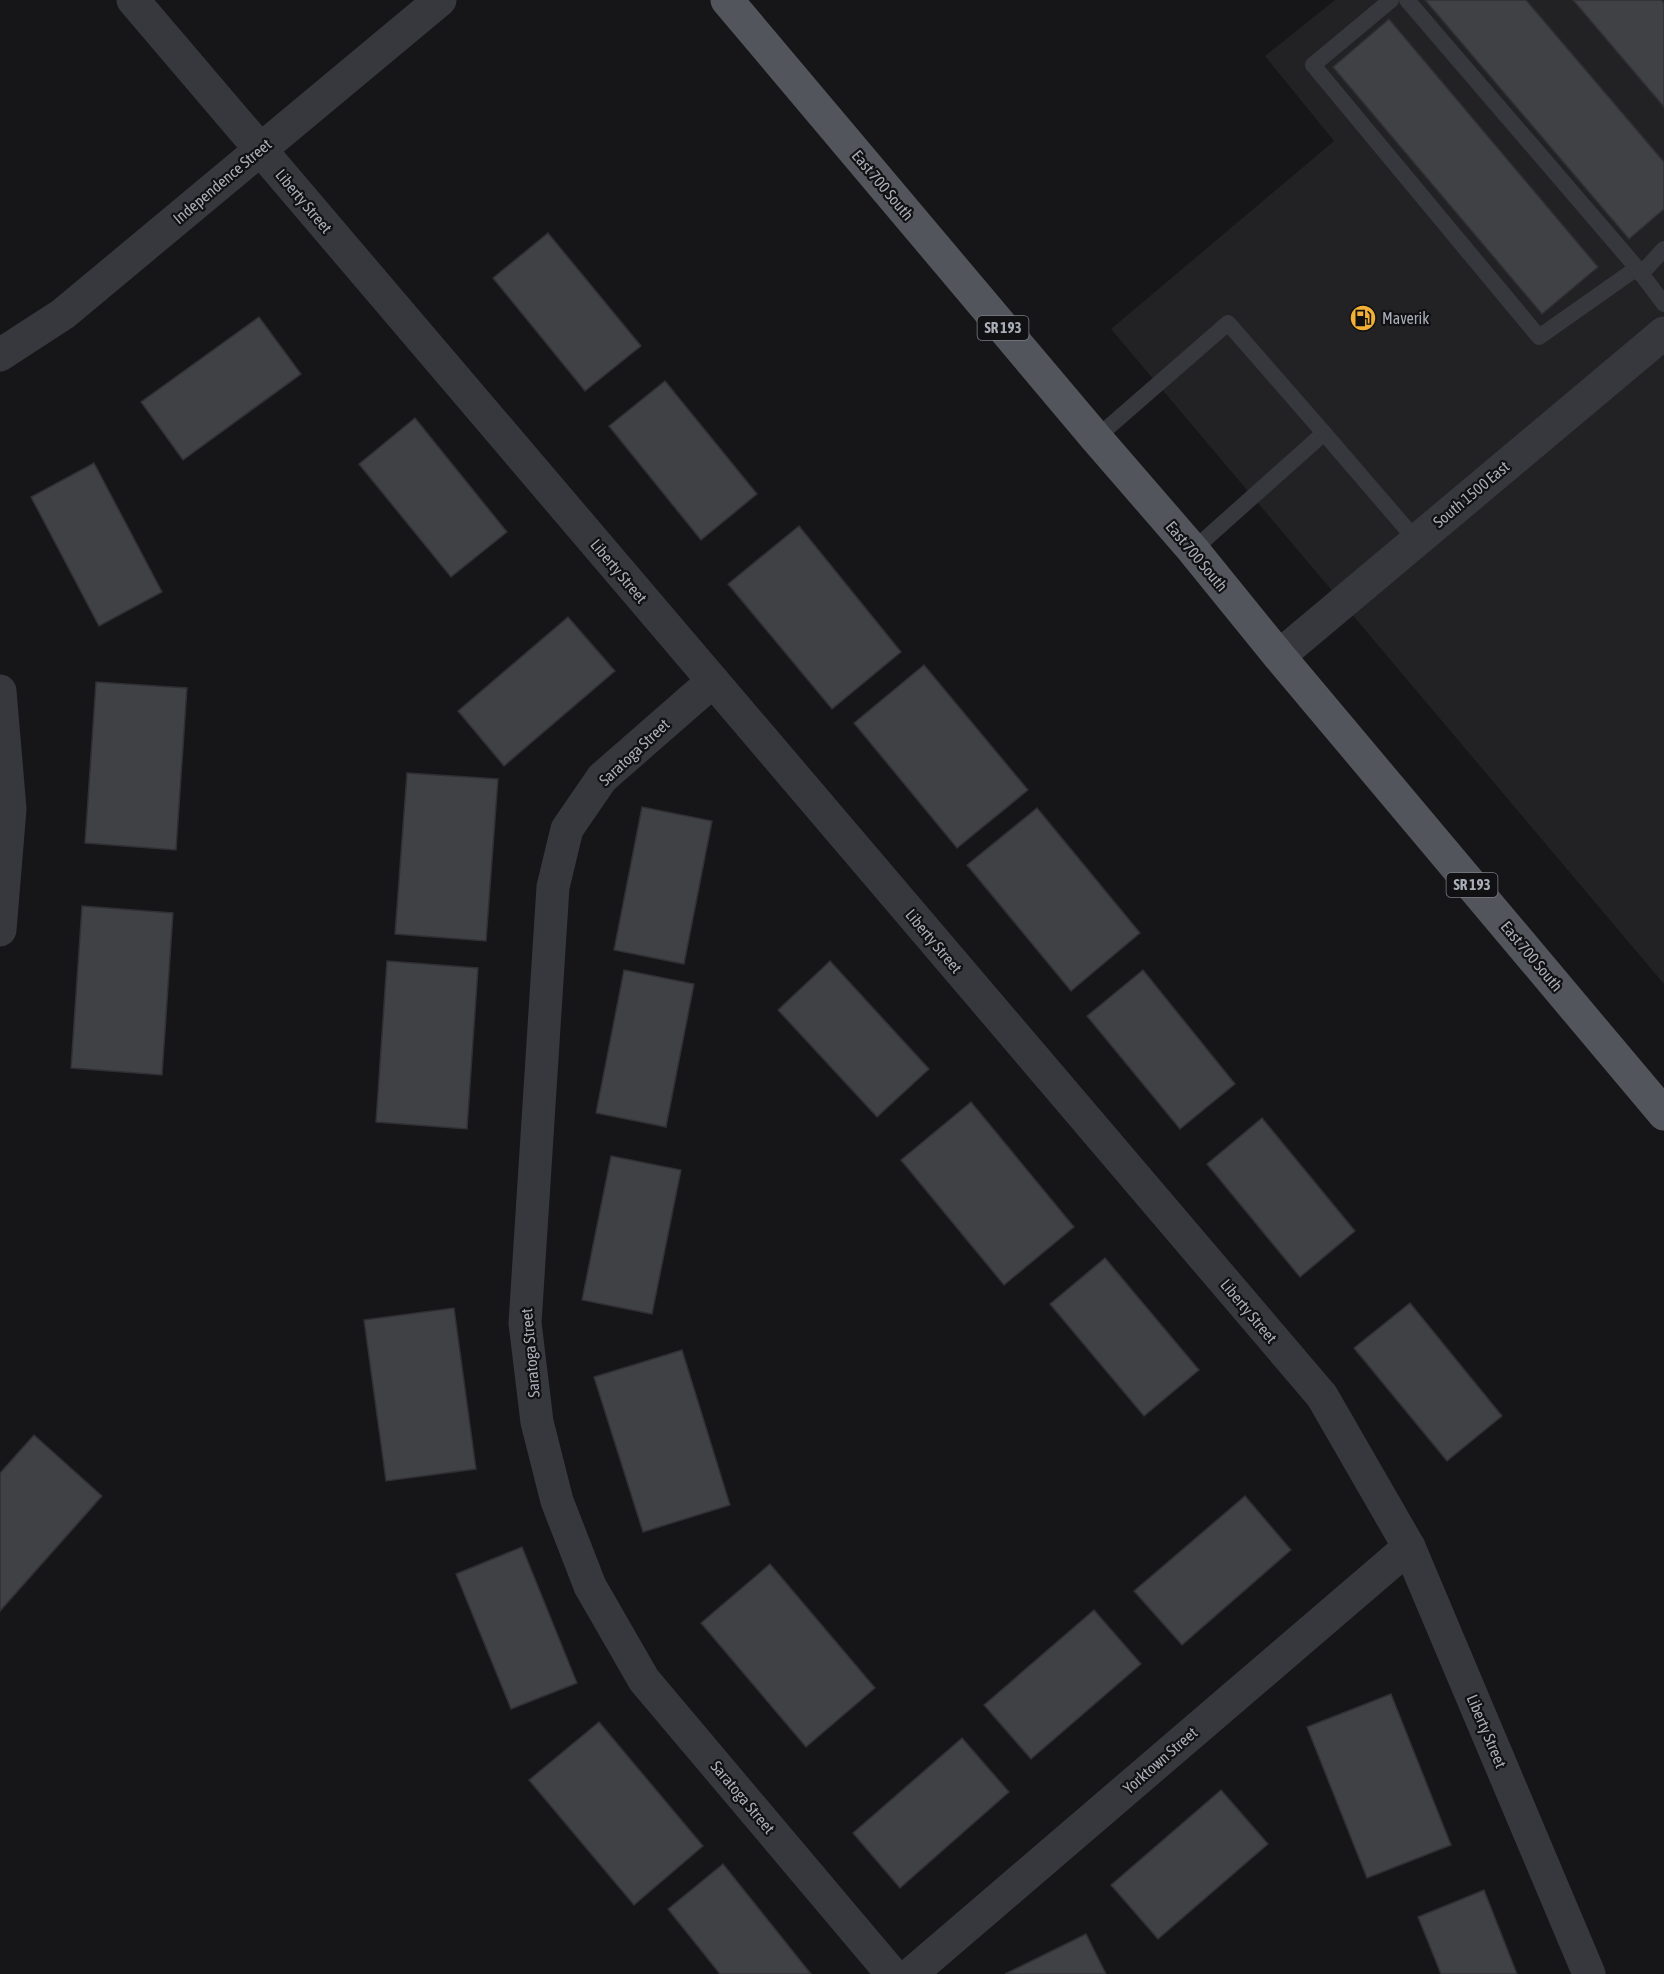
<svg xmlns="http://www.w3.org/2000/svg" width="1664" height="1974" font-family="'Asap Condensed',sans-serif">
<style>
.built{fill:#222225}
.building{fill:#404145;stroke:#303034;stroke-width:1.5}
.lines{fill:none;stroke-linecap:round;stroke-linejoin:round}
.service{stroke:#37383d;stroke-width:16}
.minor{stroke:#37383d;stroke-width:33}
.tertiary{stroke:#37383d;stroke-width:33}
.primary{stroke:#53555c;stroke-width:33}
.labels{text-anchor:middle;stroke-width:4.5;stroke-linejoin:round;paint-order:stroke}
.shield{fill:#111113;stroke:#7b7e86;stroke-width:1.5}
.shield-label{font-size:15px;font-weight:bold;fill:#a8adb8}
.street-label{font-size:16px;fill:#a8adb8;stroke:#111113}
.poi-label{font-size:16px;fill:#a8adb8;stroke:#111113;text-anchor:start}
</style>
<rect width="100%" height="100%" fill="#161618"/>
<polygon class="built" points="1335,0 1664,0 1664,984 1111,329 1334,141 1265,56"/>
<g class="building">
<polygon points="1425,0 1526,0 1664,162 1664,209 1629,239"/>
<polygon points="1573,0 1661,0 1664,3 1664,107"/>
<polygon points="1389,19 1598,267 1542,314 1333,67"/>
<polygon points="548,233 641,346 585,391 493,278"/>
<polygon points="259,317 301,374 183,460 141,402"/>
<polygon points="665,381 757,494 701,540 609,426"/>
<polygon points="415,418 507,532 451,577 359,464"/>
<polygon points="94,463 162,592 99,626 31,497"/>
<polygon points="799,526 901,652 832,709 728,584"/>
<polygon points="568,617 615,671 504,766 458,711"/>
<polygon points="924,665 1028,790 957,848 854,723"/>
<polygon points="96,682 187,688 176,850 85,843"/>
<polygon points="407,773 498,779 486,941 395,934"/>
<polygon points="642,807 712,821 684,964 614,950"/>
<polygon points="1037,808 1140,933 1071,991 967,865"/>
<polygon points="82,906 173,913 162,1075 71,1068"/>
<polygon points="387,961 478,968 467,1129 376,1122"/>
<polygon points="830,961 929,1069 877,1117 778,1010"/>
<polygon points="624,970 694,984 666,1127 596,1113"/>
<polygon points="1143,970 1235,1084 1180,1129 1087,1016"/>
<polygon points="971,1102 1074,1227 1004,1285 901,1160"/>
<polygon points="1262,1118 1355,1231 1300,1277 1207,1164"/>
<polygon points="611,1156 681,1170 652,1314 582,1300"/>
<polygon points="1105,1258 1199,1370 1144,1416 1050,1304"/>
<polygon points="1410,1303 1502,1416 1447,1461 1354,1348"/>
<polygon points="454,1308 476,1469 386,1481 364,1320"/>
<polygon points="682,1350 730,1505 643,1532 594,1377"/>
<polygon points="34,1435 102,1496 0,1611 0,1473"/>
<polygon points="1245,1496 1291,1550 1182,1645 1134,1591"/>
<polygon points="522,1547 577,1683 511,1709 456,1574"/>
<polygon points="770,1564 875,1688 806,1747 701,1623"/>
<polygon points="1094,1610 1141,1664 1031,1759 984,1705"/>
<polygon points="1391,1694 1451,1845 1367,1878 1307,1727"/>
<polygon points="599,1722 703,1846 634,1905 529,1780"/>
<polygon points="962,1738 1009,1792 900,1888 853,1833"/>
<polygon points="1221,1790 1268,1844 1158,1939 1111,1885"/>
<polygon points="723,1864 811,1974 720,1974 668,1909"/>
<polygon points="1484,1890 1517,1974 1441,1974 1418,1917"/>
<polygon points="1086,1934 1106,1974 1005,1974"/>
</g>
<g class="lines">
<g class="service">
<polyline points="1391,0 1313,65 1539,337 1637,268"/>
<polyline points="1407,0 1637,268 1664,304"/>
<polyline points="1641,274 1664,249"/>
<polyline points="1096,438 1228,323 1324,433"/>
<polyline points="1193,550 1324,433 1416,540"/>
</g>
<g class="minor">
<polyline points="133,0 1322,1396 1409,1547 1589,1974"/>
<polyline points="0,355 63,314 440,0"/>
<polyline points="713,681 602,778 567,829 553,887 525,1323 537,1422 557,1501 590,1586 644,1680 892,1974"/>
<polyline points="0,691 10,809 0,930"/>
<polyline points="911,1974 1409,1547"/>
</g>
<polyline class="tertiary" points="1279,656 1664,333"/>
<polyline class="primary" points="727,0 1096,438 1193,550 1279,656 1664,1114"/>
</g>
<defs>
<symbol id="fuel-disc" viewBox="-11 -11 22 22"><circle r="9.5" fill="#f2b134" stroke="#111113"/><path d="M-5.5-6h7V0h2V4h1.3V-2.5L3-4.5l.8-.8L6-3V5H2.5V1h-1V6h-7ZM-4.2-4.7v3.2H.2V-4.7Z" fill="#111"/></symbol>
</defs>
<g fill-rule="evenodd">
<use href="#fuel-disc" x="1348" y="303" width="30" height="30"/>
</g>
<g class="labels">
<g class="shield">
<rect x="977.5" y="316" width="51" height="24" rx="4.5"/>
<rect x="1446.5" y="873" width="51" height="24" rx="4.5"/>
</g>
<g class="shield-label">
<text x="1003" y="333">SR 193</text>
<text x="1472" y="890">SR 193</text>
</g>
<g class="street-label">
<text transform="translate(222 181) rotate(-40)" y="6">Independence Street</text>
<text transform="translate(883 185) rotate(50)" y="6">East 700 South</text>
<text transform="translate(304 201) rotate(50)" y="6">Liberty Street</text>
<text transform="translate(1471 494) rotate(-40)" y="6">South 1500 East</text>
<text transform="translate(1197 556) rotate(50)" y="6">East 700 South</text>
<text transform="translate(619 571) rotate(50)" y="6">Liberty Street</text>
<text transform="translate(634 752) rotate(-43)" y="6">Saratoga Street</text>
<text transform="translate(934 941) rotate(50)" y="6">Liberty Street</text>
<text transform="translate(1532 956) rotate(50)" y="6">East 700 South</text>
<text transform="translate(1249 1311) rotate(50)" y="6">Liberty Street</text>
<text transform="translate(530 1353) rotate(-95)" y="6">Saratoga Street</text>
<text transform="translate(1487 1731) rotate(67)" y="6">Liberty Street</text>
<text transform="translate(1160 1760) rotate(-41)" y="6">Yorktown Street</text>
<text transform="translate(743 1797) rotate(50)" y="6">Saratoga Street</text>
</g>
<g class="poi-label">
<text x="1382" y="324">Maverik</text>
</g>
</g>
</svg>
